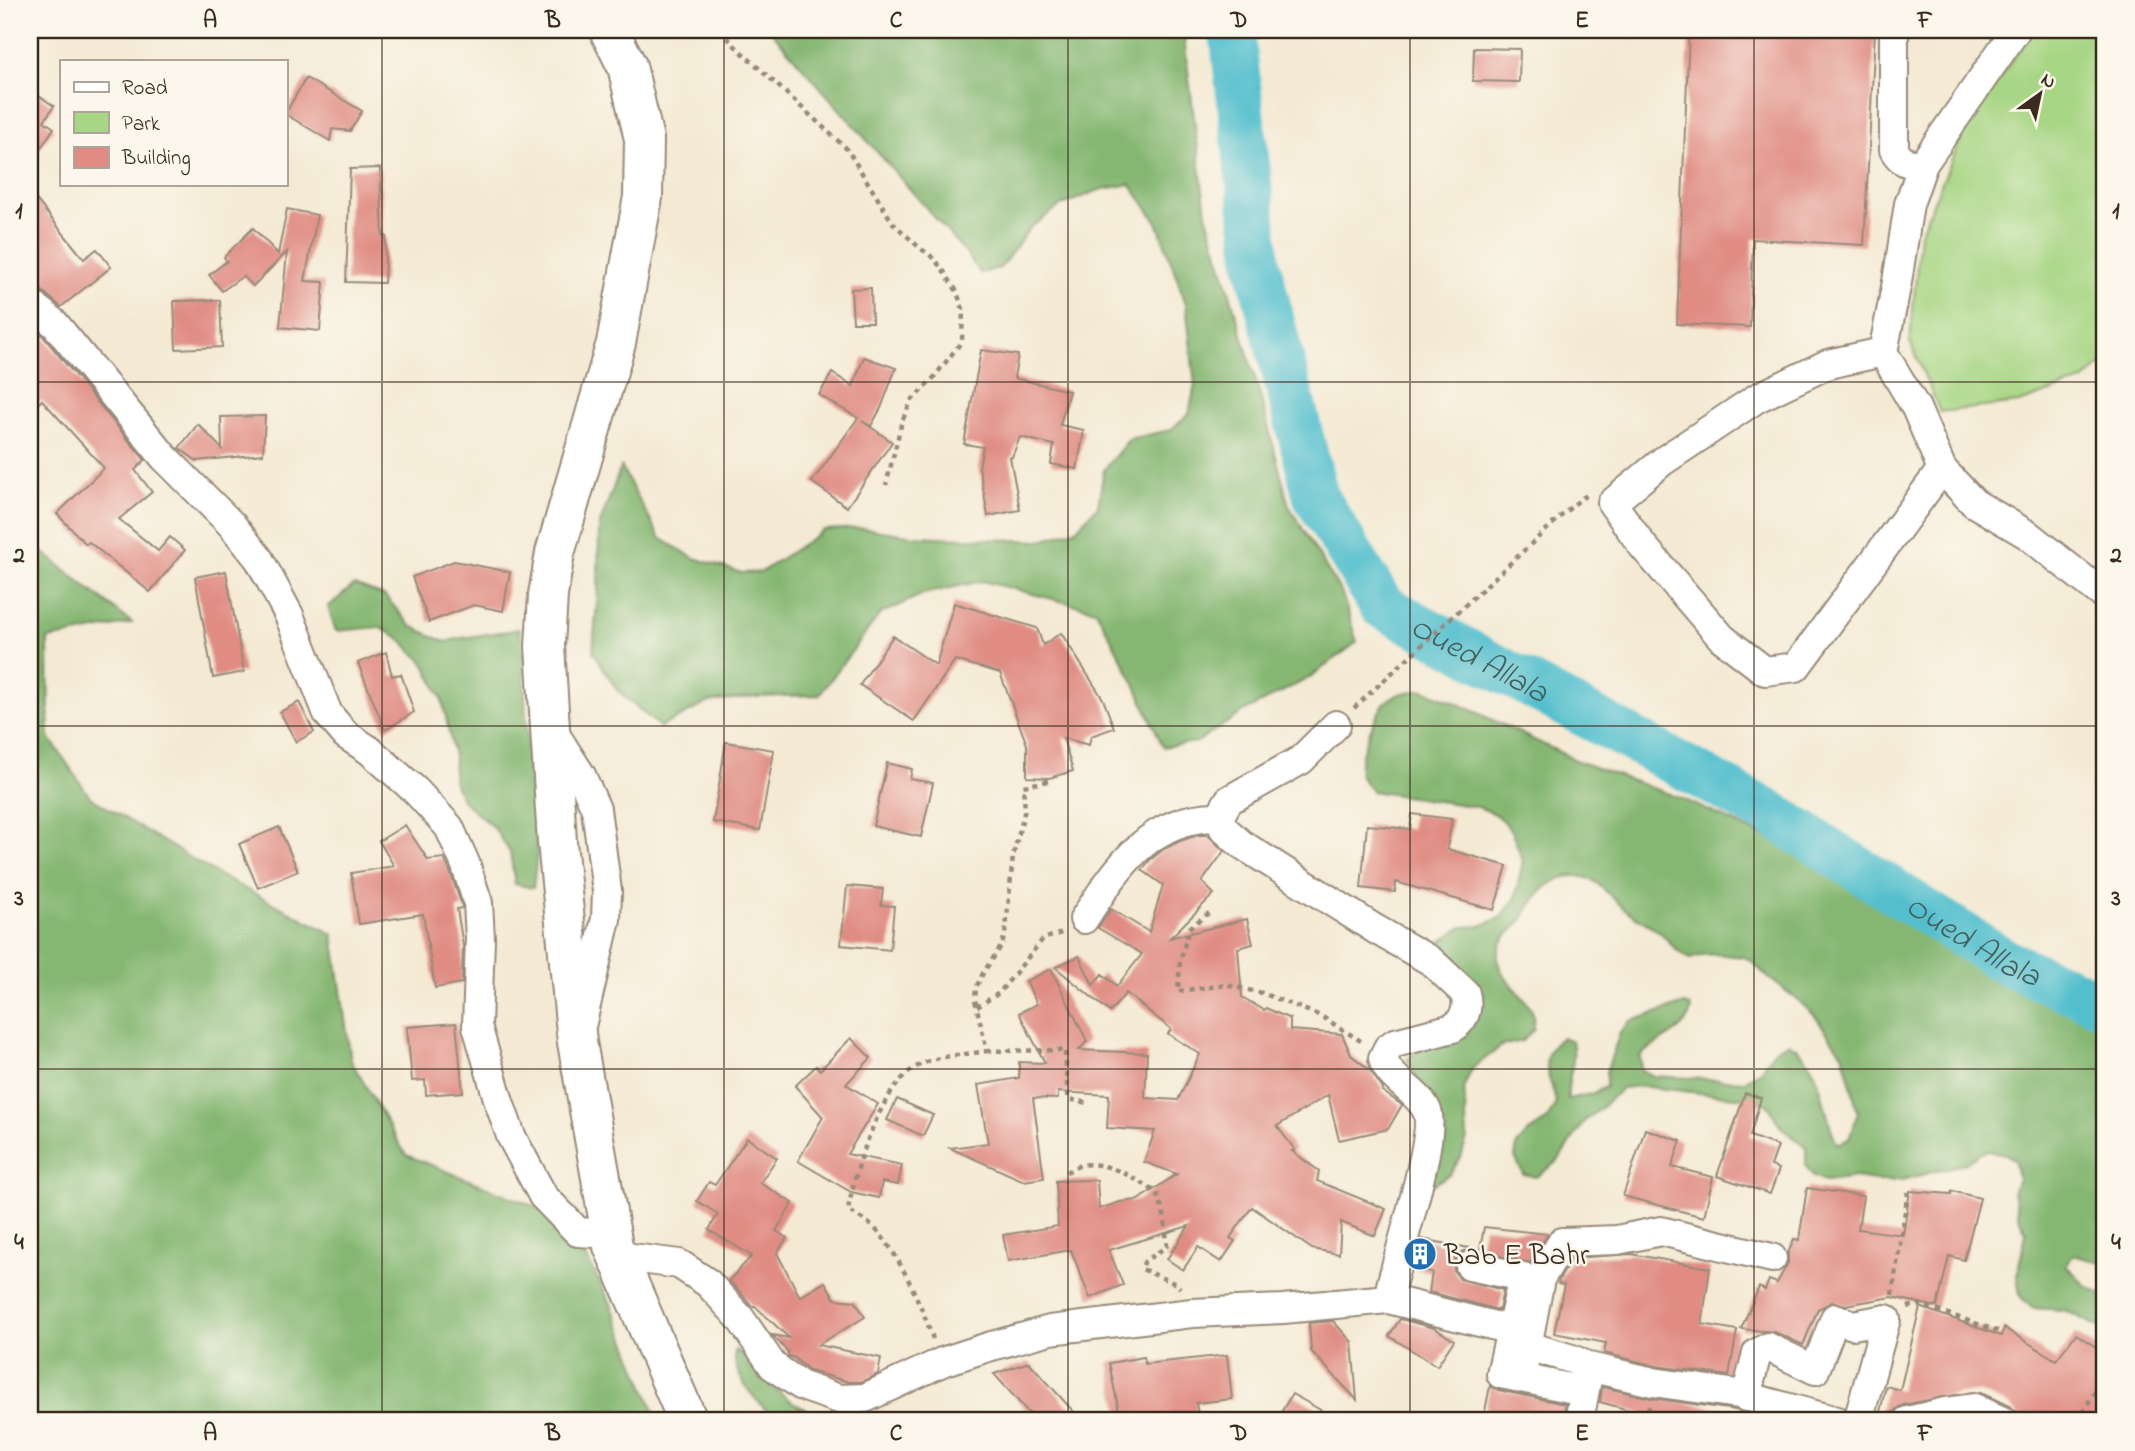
<svg xmlns="http://www.w3.org/2000/svg" width="2135" height="1451" font-family="'Indie Flower',sans-serif">
<style>
.green{fill:#a7d684;stroke:#718051;stroke-width:2}
.forest{fill:#85b772;stroke:#607048;stroke-width:2}
.lines{fill:none;stroke-linecap:round;stroke-linejoin:round}
.river{stroke:#53bfcd;stroke-width:46}
.building{fill:#e08c83}
.minor-casing{stroke:#988a79;stroke-width:32}
.primary-casing{stroke:#988a79;stroke-width:42}
.path{stroke:#988a79;stroke-width:4.5;stroke-dasharray:5 5;stroke-linecap:butt}
.minor{stroke:#fff;stroke-width:28}
.primary{stroke:#fff;stroke-width:38}
.grid{fill:none;stroke:#3b2a1e;stroke-width:2;stroke-opacity:0.55}
.labels{text-anchor:middle;stroke-width:5;stroke-linejoin:round;paint-order:stroke}
.poi-label{font-size:30px;fill:#3b2a1e;stroke:#fbf7ec;text-anchor:start}
.water-label{font-size:32px;font-style:italic;fill:#435e5b;stroke:#fbf7ec}
.neatline{fill:none;stroke:#3b2a1e;stroke-width:2.5}
.grid-label{font-size:23px;text-anchor:middle;font-weight:bold;fill:#3b2a1e}
</style>
<rect width="100%" height="100%" fill="#fbf7ec"/>
<filter id="ink" filterUnits="userSpaceOnUse"><feTurbulence type="fractalNoise" baseFrequency=".0143" numOctaves="2"/><feDisplacementMap in="SourceGraphic" scale="14" xChannelSelector="R" yChannelSelector="G"/><feConvolveMatrix kernelMatrix="1 2 1 2 8 2 1 2 1" color-interpolation-filters="sRGB"/></filter>
<filter id="wash" filterUnits="userSpaceOnUse"><feTurbulence type="fractalNoise" baseFrequency=".00686" numOctaves="4" result="noise"/><feDisplacementMap in="SourceGraphic" scale="28" xChannelSelector="R" yChannelSelector="G"/><feGaussianBlur stdDeviation="1.57" result="paint"/><feColorMatrix in="noise" values="0 0 0 0 0 0 0 0 0 0 0 0 0 0 0 0 0 1.4 0 .05"/><feComposite in="paint" operator="in"/></filter>
<g filter="url(#wash)">
<rect width="100%" height="100%" fill="#f4ead4"/>
<polygon class="green" points="2032,30 2105,30 2105,363 2082,381 2019,403 1940,412 1910,342 1920,233 1964,132"/>
<g class="forest">
<polygon points="770,30 1183,30 1206,213 1260,395 1289,506 1342,594 1357,642 1309,678 1245,711 1197,742 1163,747 1136,686 1096,610 982,581 923,594 880,614 819,695 753,697 709,702 660,727 617,690 593,651 598,590 599,526 621,467 660,538 694,558 742,573 761,572 824,530 862,528 914,536 1038,541 1075,530 1098,506 1104,470 1129,439 1171,430 1189,414 1195,385 1186,304 1157,222 1130,184 1099,190 1060,206 1030,228 1000,268 980,273 966,253"/>
<polygon points="30,542 132,623 48,639 49,737 90,797 220,876 333,934 351,1061 406,1155 566,1219 611,1304 658,1421 30,1421"/>
<path d="M354 585 385 596 411 626 445 642C469 635 494 634 519 629L523 651 529 789 537 854 533 888 515 884 510 852 494 828 463 801 453 780 454 756 442 699 424 663 398 637 379 627 336 631 328 607Z"/>
<path d="M1423 690 1455 702 1580 762 1683 799 1779 843 1863 890 1950 948 2105 1024V1264L2073 1255 2066 1265 2087 1287 2105 1296V1330L2064 1310 2032 1308 2020 1296 2017 1275 2026 1233 2018 1214 2013 1192 2018 1179 2015 1161 2006 1154 1988 1151 1980 1153 1966 1163 1902 1180 1880 1181 1856 1177 1825 1181 1813 1176 1806 1166V1147L1780 1126 1768 1105 1753 1099 1639 1086 1622 1088 1598 1111 1586 1119 1558 1161 1536 1177 1523 1174 1515 1157 1517 1145 1529 1132 1546 1121 1556 1103C1551 1074 1534 1060 1562 1037L1572 1041C1577 1066 1566 1076 1568 1099L1591 1094 1606 1087V1072L1620 1033 1630 1021 1685 1004 1691 1007C1690 1032 1657 1039 1640 1056L1641 1070 1654 1076 1744 1081 1761 1071 1775 1049 1788 1043C1826 1063 1820 1109 1837 1144L1849 1139 1858 1112 1843 1055 1815 1016 1798 1000 1765 975 1753 962 1744 957 1716 954 1702 955 1690 959C1675 951 1673 945 1662 934 1652 925 1637 919 1626 910 1614 901 1599 880 1584 877 1556 871 1536 893 1525 915 1517 930 1500 935 1498 954 1495 978 1525 993 1533 1013 1534 1017 1533 1025 1534 1029L1522 1041 1501 1046 1472 1069 1464 1086 1467 1138 1461 1157 1450 1174 1434 1184 1430 1174 1417 1078 1407 1059 1425 1046 1478 993 1473 981 1448 962 1439 943 1462 927 1480 926 1500 918 1515 899 1523 861 1512 833 1504 821 1491 812 1478 807 1372 791C1369 786 1361 779 1360 773 1357 758 1376 712 1387 701 1397 692 1410 692 1423 690Z"/>
<path d="M735 1350C752 1357 764 1378 778 1391 795 1406 814 1415 836 1421H777C759 1403 731 1378 735 1350Z"/>
</g>
<g class="lines">
<path class="river" id="s1" d="M1232 30 1258 266 1316 497 1382 606 1770 813 2009 964 2105 1005"/>
</g>
<g id="blocks">
<g class="building">
<polygon points="1689,30 1875,30 1864,245 1753,239 1750,327 1677,324"/>
<polygon points="1474,48 1520,49 1519,82 1473,81"/>
<polygon points="306,78 362,111 350,131 332,129 330,141 285,114"/>
<polygon points="30,90 54,106 44,121 54,128 30,164"/>
<polygon points="380,168 383,236 386,236 384,283 346,282 350,169"/>
<polygon points="30,192 84,259 97,249 111,267 61,307 41,290 30,287"/>
<polygon points="287,209 317,215 305,281 324,282 320,331 280,327 287,252 253,286 243,276 222,291 209,275 227,261 224,257 253,228 278,254"/>
<polygon points="871,288 872,322 853,322 851,289"/>
<polygon points="220,300 222,347 176,349 174,301"/>
<polygon points="30,325 43,336 145,460 135,470 152,492 119,519 158,551 170,537 185,550 150,592 89,542 86,544 57,514 104,468 42,400 30,411"/>
<polygon points="981,350 1018,355 1014,378 1069,391 1060,425 1084,430 1077,469 1051,464 1054,445 1020,437 1012,457 1010,457 1020,510 988,516 979,467 983,447 964,444"/>
<polygon points="864,357 896,368 881,408 871,426 862,421 892,442 847,507 812,482 858,418 819,395 832,373 853,386"/>
<polygon points="265,416 263,454 197,461 179,448 198,424 222,449 221,417"/>
<polygon points="454,561 510,572 503,611 474,605 429,622 412,577"/>
<polygon points="226,571 244,672 213,678 195,577"/>
<polygon points="954,603 1037,628 1043,645 1061,633 1103,699 1114,728 1091,736 1089,745 1063,738 1073,771 1049,778 1027,777 1027,745 1000,673 955,660 914,721 860,685 893,636 936,665"/>
<polygon points="386,652 392,676 401,674 414,712 385,730 358,663"/>
<polygon points="299,702 314,732 296,742 280,712"/>
<polygon points="726,742 774,750 760,830 713,822"/>
<polygon points="887,763 912,769 910,779 933,783 921,837 873,826"/>
<polygon points="1412,814 1452,819 1447,849 1507,866 1494,910 1396,882 1395,892 1361,888 1367,825 1410,829"/>
<polygon points="405,825 428,860 444,858 449,869 462,906 462,908 457,909 463,946 462,983 435,988 423,914 359,924 351,873 394,866 379,841"/>
<polygon points="279,827 298,871 258,888 239,844"/>
<polygon points="1198,835 1208,835 1224,851 1202,882 1214,894 1170,938 1247,919 1253,944 1238,948 1242,997 1264,1010 1266,1008 1290,1019 1290,1030 1342,1034 1351,1055 1370,1070 1383,1089 1382,1091 1402,1105 1388,1129 1339,1140 1328,1095 1277,1126 1295,1150 1292,1151 1319,1171 1317,1181 1386,1209 1375,1236 1341,1222 1339,1254 1312,1249 1252,1207 1230,1238 1235,1241 1221,1262 1198,1247 1183,1270 1167,1259 1189,1226 1109,1250 1123,1285 1090,1298 1071,1250 1008,1261 1003,1235 1058,1226 1056,1181 1097,1180 1099,1209 1120,1202 1138,1200 1177,1174 1144,1162 1155,1131 1107,1128 1109,1095 1058,1092 1058,1099 1033,1098 1044,1178 1024,1181 950,1148 988,1143 978,1085 1019,1078 1019,1062 1045,1063 1019,1013 1037,1004 1026,981 1051,969 1087,1041 1079,1050 1147,1053 1145,1098 1178,1100 1200,1054 1168,1034 1171,1029 1126,993 1110,1012 1055,967 1079,956 1093,985 1102,974 1117,986 1142,954 1098,928 1111,909 1149,932 1163,885 1142,870 1150,860 1164,849 1180,841"/>
<polygon points="847,886 883,889 881,905 894,906 890,950 841,945"/>
<polygon points="456,1023 463,1092 426,1095 425,1080 412,1081 407,1027"/>
<polygon points="851,1038 871,1058 846,1084 878,1104 847,1154 902,1165 898,1185 882,1182 879,1198 851,1192 798,1161 823,1117 795,1086 816,1066 820,1070"/>
<polygon points="1745,1093 1761,1098 1750,1136 1778,1146 1771,1166 1779,1169 1770,1194 1717,1176"/>
<polygon points="897,1099 933,1115 923,1136 887,1120"/>
<polygon points="1645,1129 1681,1141 1672,1167 1713,1177 1704,1217 1623,1196"/>
<polygon points="747,1138 777,1158 760,1183 793,1203 776,1231 787,1238 777,1253 800,1297 825,1282 835,1299 855,1301 865,1317 818,1345 881,1358 878,1374 861,1382 849,1382 810,1371 794,1358 788,1356 788,1352 772,1335 789,1338 755,1306 752,1306 729,1280 752,1256 709,1230 718,1214 697,1201 709,1182 715,1185"/>
<polygon points="1807,1188 1863,1196 1858,1229 1903,1235 1910,1191 1951,1194 1952,1191 1980,1198 1964,1260 1949,1256 1937,1307 1892,1297 1846,1305 1832,1302 1818,1309 1803,1345 1775,1332 1741,1329 1759,1287 1765,1290 1769,1280 1777,1283 1788,1263 1788,1253 1794,1239 1799,1240"/>
<polygon points="1484,1227 1548,1234 1530,1263 1473,1250 1464,1251 1457,1256 1454,1263 1454,1271 1460,1279 1503,1290 1499,1310 1429,1292 1432,1272 1413,1269 1421,1239 1480,1250"/>
<polygon points="1631,1254 1710,1268 1702,1324 1737,1330 1729,1376 1656,1366 1604,1353 1606,1343 1554,1333 1564,1285 1558,1284 1559,1280 1572,1258"/>
<polygon points="1920,1307 2001,1336 2004,1328 2056,1360 2076,1334 2105,1353 2105,1421 2018,1421 2016,1412 2010,1406 1981,1393 1972,1392 1903,1405 1896,1409 1892,1415 1880,1412 1886,1386 1900,1390"/>
<polygon points="1400,1319 1434,1328 1454,1340 1437,1366 1389,1336"/>
<polygon points="1333,1321 1352,1342 1357,1400 1311,1351 1309,1323"/>
<polygon points="1227,1355 1232,1399 1196,1403 1199,1421 1121,1421 1109,1363 1144,1357 1145,1364"/>
<polygon points="1029,1362 1082,1421 1036,1421 994,1374"/>
<polygon points="1490,1386 1498,1390 1565,1404 1563,1421 1483,1421"/>
<polygon points="1602,1387 1651,1398 1735,1410 1775,1421 1642,1421 1643,1414 1600,1402"/>
<polygon points="1292,1394 1340,1421 1276,1421"/>
</g>
</g>
</g>
<g filter="url(#ink)">
<use href="#blocks" fill-opacity="0" stroke="#988a79" stroke-width="2"/>
<g class="lines">
<defs>
<g id="minor">
<path d="M1894 30V150C1901 162 1909 165 1923 164"/>
<polyline points="2016,30 1923,164 1909,204 1897,282 1883,352 1916,408 1942,469 1974,503 2028,535 2105,596"/>
<polyline points="30,303 55,324 164,457 232,525 259,559 289,615 328,714 346,735 369,750 416,791 449,827 465,863 478,903 480,938 477,1026 499,1102 511,1136 543,1196 578,1232 612,1234"/>
<polyline points="1883,352 1828,364 1757,398 1663,461 1612,503 1642,545 1722,638 1765,671 1796,667 1942,469"/>
<path d="M1336 725 1301 760 1229 800 1219 817 1224 829 1241 844 1375 929 1431 961 1465 993C1469 1008 1465 1019 1453 1028L1395 1043 1388 1048 1383 1058C1388 1080 1418 1090 1427 1111 1438 1135 1394 1265 1388 1299"/>
<polyline points="551,728 581,775 596,809 607,891 606,919 582,1022"/>
<path d="M1084 919C1118 867 1150 816 1219 817"/>
<polyline points="617,1256 679,1264 708,1283 740,1318 773,1366 802,1386 839,1399 865,1398 942,1362 988,1347 1050,1330 1192,1313 1283,1309 1388,1299 1511,1330 1528,1346 1572,1359 1589,1367 1653,1382 1738,1394 1837,1421"/>
<polyline points="1470,1266 1523,1277 1501,1374 1584,1391"/>
<polyline points="1521,1378 1540,1279 1562,1242 1617,1240 1661,1231 1772,1258"/>
<polyline points="1746,1397 1757,1353 1768,1347 1815,1370 1835,1318 1853,1325 1886,1319 1858,1421"/>
<polyline points="1579,1421 1588,1374"/>
<polyline points="1907,1421 1945,1412"/>
<polyline points="1942,1421 1945,1412 1974,1408 2002,1421"/>
</g>
<polyline id="primary" points="609,30 627,66 644,139 643,197 616,343 555,553 548,595 545,646 557,842 577,1042 613,1246 688,1421"/>
</defs>
<use href="#minor" class="minor-casing"/>
<use href="#primary" class="primary-casing"/>
<g class="path">
<polyline points="720,30 737,48 847,149 893,223 921,249 929,254 941,267 956,290 963,309 962,341 932,380 912,400 902,421 886,485"/>
<polyline points="1354,708 1572,506 1588,494"/>
<polyline points="1209,913 1189,928 1180,962 1178,991 1226,985 1262,993 1321,1016 1364,1043"/>
<polyline points="977,1007 999,993 1043,939 1065,932"/>
<polyline points="987,1051 1065,1050 1068,1099 1088,1103"/>
<path d="M1066 1172C1071 1170 1077 1166 1082 1165 1107 1160 1138 1180 1157 1193L1165 1218 1167 1246 1144 1262 1142 1269 1176 1284 1180 1288"/>
<polyline points="1892,1295 1908,1192"/>
<polyline points="1908,1307 1919,1304 1998,1331"/>
<path d="M933 1339C923 1309 897 1249 875 1229 867 1221 857 1216 848 1210 855 1170 880 1086 918 1066 937 1055 965 1055 987 1051L975 1000 976 988 983 973 1002 945 1006 929 1013 856 1025 809 1023 786 1053 780"/>
<polyline points="1647,1421 1649,1405"/>
<polyline points="2077,1421 2105,1376"/>
</g>
<use href="#minor" class="minor"/>
<use href="#primary" class="primary"/>
</g>
</g>
<path class="grid" d="M382 30V1421M724 30V1421M1068 30V1421M1410 30V1421M1754 30V1421M30 382H2105M30 726H2105M30 1069H2105"/>
<defs>
<symbol id="building-disc" viewBox="-11 -11 22 22"><circle r="9.5" fill="#1f6fb2" stroke="#fbf7ec"/><path d="M-4-6H4V6H1V3H-1V6H-4ZM-2.5-4.3h1.7v1.8h-1.7ZM.8-4.3h1.7v1.8H.8ZM-2.5-1h1.7V.8h-1.7ZM.8-1h1.7V.8H.8Z" fill="#fff"/></symbol>
</defs>
<g fill-rule="evenodd">
<use href="#building-disc" x="1401" y="1235" width="38" height="38"/>
</g>
<g class="labels">
<g class="poi-label">
<text x="1444" y="1264">Bab E Bahr</text>
</g>
<g class="water-label">
<text dy="11" stroke="none"><textPath href="#s1" startOffset="714">Oued Allala</textPath></text>
<text dy="11" stroke="none"><textPath href="#s1" startOffset="1283">Oued Allala</textPath></text>
</g>
</g>
<rect width="2135" height="1451" fill="none" stroke="#fbf7ec" stroke-width="77"/>
<rect x="60" y="60" width="228" height="126" fill="#fbf7ec" stroke="#aea59a" stroke-width="2"/>
<rect x="74" y="82" width="35" height="10" fill="#ffffff" stroke="#aea59a" stroke-width="2"/>
<text x="122" y="94" font-size="21" fill="#3b2a1e">Road</text>
<rect x="74" y="112" width="35" height="21" fill="#a7d684" stroke="#aea59a" stroke-width="2"/>
<text x="122" y="130" font-size="21" fill="#3b2a1e">Park</text>
<rect x="74" y="147" width="35" height="21" fill="#e08c83" stroke="#aea59a" stroke-width="2"/>
<text x="122" y="164" font-size="21" fill="#3b2a1e">Building</text>
<g transform="translate(2040 94) rotate(33)" stroke="#fbf7ec" stroke-width="5" paint-order="stroke">
<path d="M0-5L12 26L0 18L-12 26Z" fill="#3b2a1e"/>
<text y="-10" font-size="19" font-weight="bold" text-anchor="middle" fill="#3b2a1e">N</text>
</g>
<rect x="38" y="38" width="2058" height="1374" class="neatline"/>
<g class="grid-label">
<text x="210" y="27">A</text>
<text x="553" y="27">B</text>
<text x="896" y="27">C</text>
<text x="1239" y="27">D</text>
<text x="1582" y="27">E</text>
<text x="1925" y="27">F</text>
<text x="19" y="218">1</text>
<text x="2116" y="218">1</text>
<text x="19" y="562">2</text>
<text x="2116" y="562">2</text>
<text x="19" y="905">3</text>
<text x="2116" y="905">3</text>
<text x="19" y="1249">4</text>
<text x="2116" y="1249">4</text>
<text x="210" y="1440">A</text>
<text x="553" y="1440">B</text>
<text x="896" y="1440">C</text>
<text x="1239" y="1440">D</text>
<text x="1582" y="1440">E</text>
<text x="1925" y="1440">F</text>
</g>
</svg>
